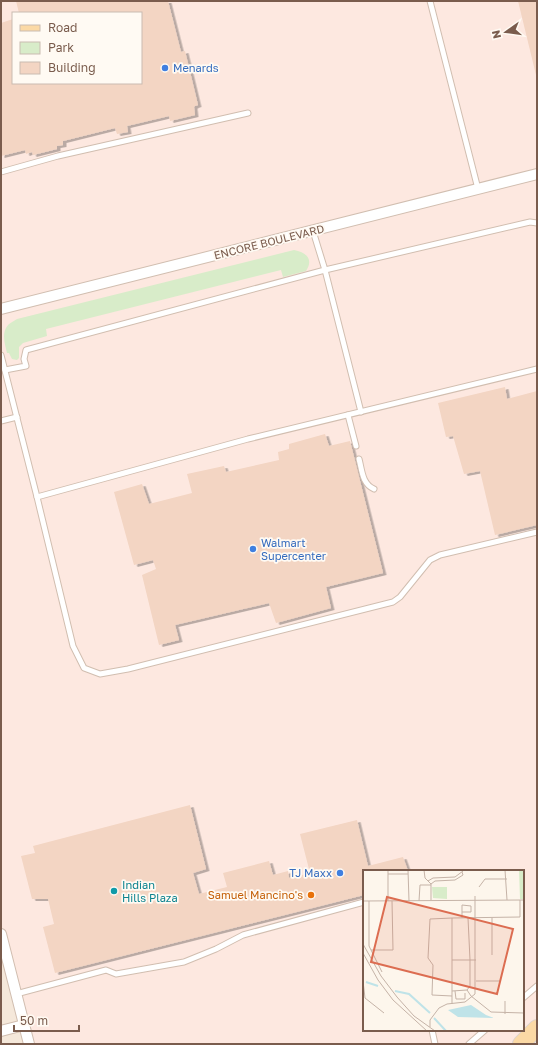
<svg xmlns="http://www.w3.org/2000/svg" width="538" height="1045" font-family="'Golos Text',sans-serif">
<style>
.residential{fill:#f5e8da}
.commercial{fill:#fde8e0;fill-rule:evenodd}
.green{fill:#d8ecc9}
.building{fill:#f3d5c3;filter:url(#shadow)}
.lines{fill:none;stroke-linecap:round;stroke-linejoin:round}
.lane-casing{stroke:#d1beb0;stroke-width:7}
.street-casing{stroke:#d1beb0;stroke-width:12}
.primary-casing{stroke:#dad1cd;stroke-width:18}
.lane{stroke:#fff;stroke-width:5}
.street{stroke:#fff;stroke-width:10}
.primary{stroke:#fbd9a5;stroke-width:16}
.shop-dot{fill:#3f7fe0;stroke:#fffaf3;stroke-width:1.5}
.culture-dot{fill:#0f9aa8;stroke:#fffaf3;stroke-width:1.5}
.food-dot{fill:#e8710a;stroke:#fffaf3;stroke-width:1.5}
.labels{text-anchor:middle;stroke-width:3.5;stroke-linejoin:round;paint-order:stroke}
.shop-label{font-size:11px;fill:#366cbe;stroke:#fffaf3;text-anchor:start}
.street-label{font-size:11px;fill:#7a5c4d;stroke:#fffaf3}
.culture-label{font-size:11px;fill:#0d838f;stroke:#fffaf3;text-anchor:start}
.food-label{font-size:11px;fill:#c56008;stroke:#fffaf3;text-anchor:end}
.inset-river{fill:none;stroke:#bfe3e8;stroke-width:2}
.inset-road{fill:none;stroke:#c5b3a7;stroke-width:1}
.view{fill:#dc6d51;fill-opacity:0.15;stroke:#dc6d51;stroke-width:2}
.inset-edge{fill:none;stroke:#7a5c4d;stroke-width:2}
</style>
<defs>
<filter id="shadow"><feDropShadow dx="3.5" dy="2" stdDeviation="0" flood-color="#0004"/></filter>
</defs>
<rect width="100%" height="100%" fill="#fdf6ec"/>
<polygon class="residential" points="1,934 29,1044 1,1044"/>
<path class="commercial" d="M1 1H537V1044H29L1 934ZM13 13H141V83H13ZM364 871H523V1030H364Z"/>
<path class="green" d="M294 250C306 252 314 259 306 271L283 277 281 270 46 329 47 336 23 343 19 347V358L17 360 12 359 9 353H7C5 344 1 333 8 325 10 323 14 321 17 319Z"/>
<g class="building">
<polygon points="16,1 168,1 181,52 185,51 198,105 195,106 194,107 195,115 170,121 169,116 127,126 128,132 117,134 115,128 63,141 63,145 57,146 57,149 33,155 32,152 26,154 25,150 1,156 1,23 13,19 13,83 141,83 141,13 19,13"/>
<polygon points="518,1 537,1 537,75 536,75"/>
<polygon points="505,387 507,399 537,391 537,525 495,535 480,471 464,474 453,436 446,437 438,403"/>
<polygon points="325,434 329,446 350,441 383,573 326,587 331,608 276,623 269,603 175,625 179,640 159,645 142,575 156,569 153,560 134,565 114,492 142,484 149,504 192,493 187,474 224,466 226,472 279,460 278,452 289,449 289,444"/>
<polygon points="190,805 206,869 193,873 199,894 227,887 223,873 269,861 273,875 288,871 289,878 310,873 300,834 357,820 368,866 403,857 408,871 364,871 364,895 55,973 43,927 54,924 48,899 32,899 21,856 35,853 33,846"/>
</g>
<g class="lines">
<defs>
<g id="lane">
<polyline points="430,1 478,189"/>
<polyline points="1,172 58,156 248,113"/>
<polyline points="313,231 325,270 530,222 537,223"/>
<polyline points="1,355 37,497"/>
<polyline points="537,369 248,439 37,497 73,646 84,668 100,674 128,669 393,602 400,597 430,560 440,555 537,532"/>
<polyline points="5,370 26,366 24,359 26,350 325,270 361,412"/>
<polyline points="348,415 356,446"/>
<polyline points="1,421 17,417"/>
<path d="M359 459C362 470 362 484 374 489"/>
<polyline points="16,994 106,970 116,974 184,962 216,949 243,935 364,902"/>
<polyline points="523,998 537,986"/>
<polyline points="432,1030 435,1044"/>
<polyline points="469,1044 485,1030"/>
</g>
<g id="street">
<polyline points="1,309 537,174"/>
<polyline points="1,934 29,1044"/>
<polyline points="1,1031 24,1025"/>
</g>
<polyline id="primary" points="521,1044 537,1028"/>
</defs>
<use href="#lane" class="lane-casing"/>
<use href="#street" class="street-casing"/>
<use href="#primary" class="primary-casing"/>
<use href="#lane" class="lane"/>
<use href="#street" class="street"/>
<use href="#primary" class="primary"/>
</g>
<g class="shop-dot">
<circle cx="165" cy="68" r="4"/>
<circle cx="253" cy="549" r="4"/>
<circle cx="340" cy="873" r="4"/>
</g>
<circle class="culture-dot" cx="114" cy="891" r="4"/>
<circle class="food-dot" cx="311" cy="895" r="4"/>
<g class="labels">
<g class="shop-label">
<text x="173" y="72">Menards</text>
<text x="261" y="547">Walmart<tspan x="261" dy="13">Supercenter</tspan></text>
<text x="332" y="877" text-anchor="end">TJ Maxx</text>
</g>
<g class="street-label">
<text transform="translate(269 242) rotate(-14)" y="4">ENCORE BOULEVARD</text>
</g>
<g class="culture-label">
<text x="122" y="889">Indian<tspan x="122" dy="13">Hills Plaza</tspan></text>
</g>
<g class="food-label">
<text x="303" y="899">Samuel Mancino's</text>
</g>
</g>
<g transform="translate(363 870)">
<rect width="161" height="161" fill="#fdf6ec"/>
<path d="M156 0H161V29H157ZM69 17H84V29L70 28Z" fill="#d8ecc9"/>
<path d="M108 135 123 145 131 148 95 147 85 140Z" fill="#bfe3e8"/>
<path class="inset-river" d="M3 112 15 116M32 121 46 124 67 143M71 148 83 161H134"/>
<path class="inset-road" d="M25 0V31M45 0 46 31M61 0 62 8 68 14V30M142 0 144 30M25 4H45M65 11 70 8 92 7 100 1M68 14 72 11 92 10 100 5 99 2M116 17 122 9H144M0 31 161 30M6 31V76L19 102M56 31 57 15H68M99 42V35L108 36V42H99V48M89 48 157 47V30M0 74 18 106 34 127 51 146 72 161M8 80H30L29 31M0 83 15 110 30 130 64 161M129 85V48M89 90H107L105 48M0 111 2 128 21 143M113 111H138M104 120 107 116V90H113M89 121 104 120 108 126 128 142 161 143M92 121 93 129H102V123M89 126 69 125 70 95 65 88 67 49 89 48V134M142 131V144M67 157V150L76 138 84 134 102 132 112 124V26"/>
<path class="view" d="M24 27 150 59 134 124 8 92Z"/>
<rect width="161" height="161" class="inset-edge"/>
</g>
<rect width="538" height="1045" fill="none" stroke="#7a5c4d" stroke-width="4"/>
<rect x="12" y="12" width="130" height="72" fill="#fffaf3" stroke="#cabbb1"/>
<rect x="20" y="25" width="20" height="6" fill="#fbd9a5" stroke="#cabbb1"/>
<text x="48" y="32" font-size="12" fill="#7a5c4d">Road</text>
<rect x="20" y="42" width="20" height="12" fill="#d8ecc9" stroke="#cabbb1"/>
<text x="48" y="52" font-size="12" fill="#7a5c4d">Park</text>
<rect x="20" y="62" width="20" height="12" fill="#f3d5c3" stroke="#cabbb1"/>
<text x="48" y="72" font-size="12" fill="#7a5c4d">Building</text>
<g transform="translate(506 32) rotate(256)" stroke="#fffaf3" stroke-width="3" paint-order="stroke">
<path d="M0-3L7 15L0 10L-7 15Z" fill="#7a5c4d"/>
<text y="-6" font-size="11" font-weight="bold" text-anchor="middle" fill="#7a5c4d">N</text>
</g>
<path d="M14 1025v6h65v-6" fill="none" stroke="#7a5c4d" stroke-width="2"/>
<text x="20" y="1025" font-size="12" fill="#7a5c4d" stroke="#fffaf3" stroke-width="3" paint-order="stroke">50 m</text>
</svg>
